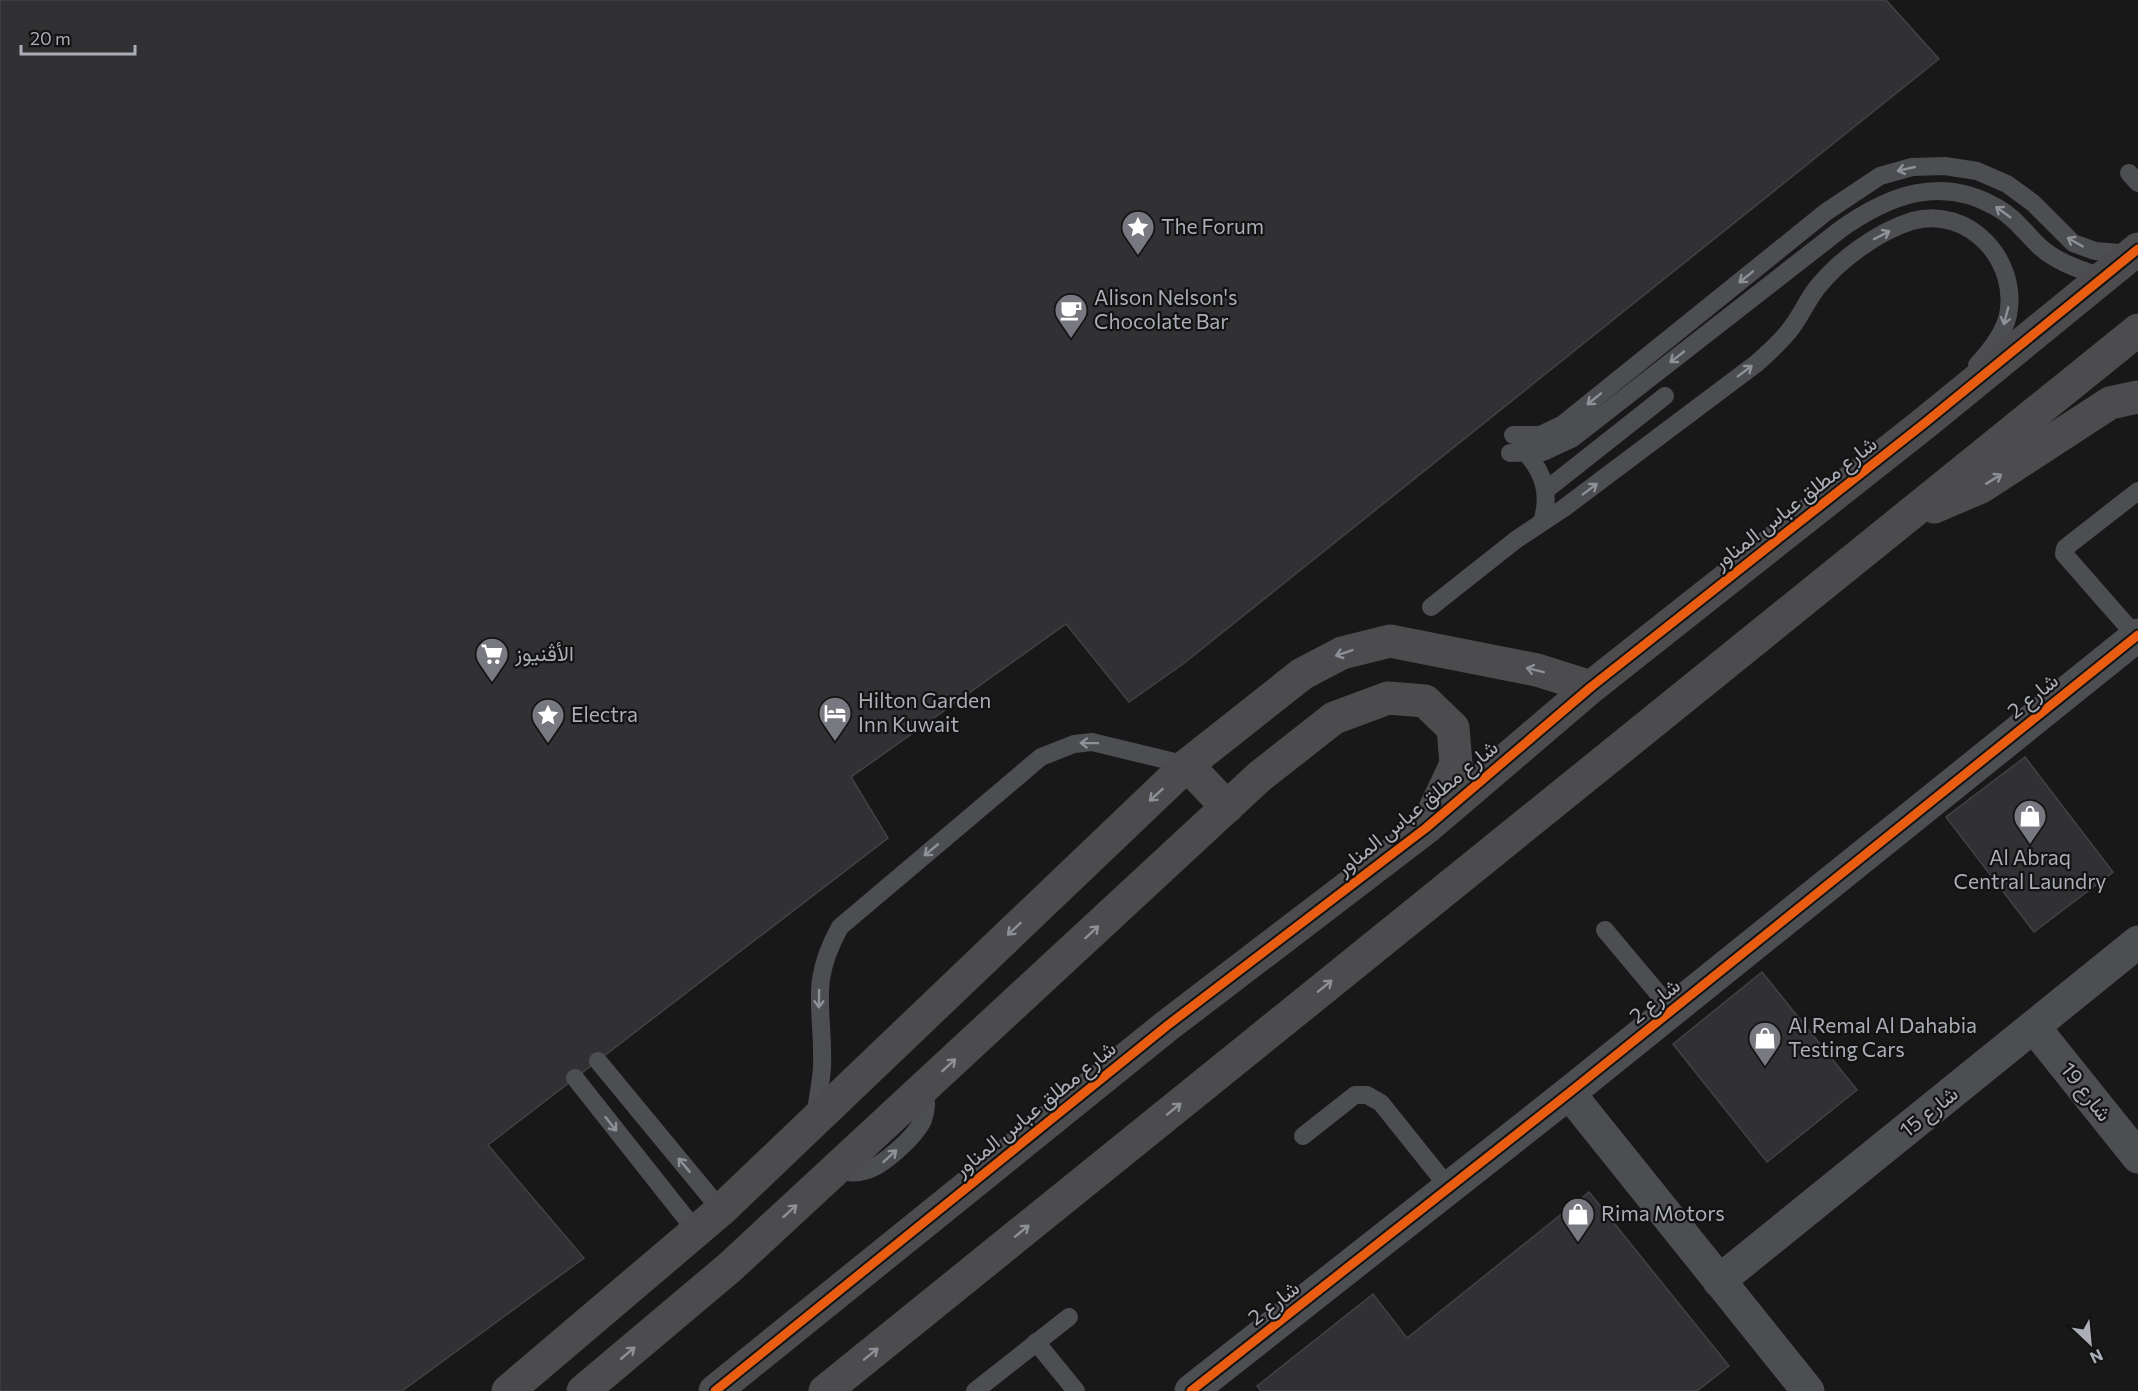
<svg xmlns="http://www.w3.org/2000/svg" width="2138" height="1391" font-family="Commissioner,Vazirmatn,sans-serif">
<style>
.building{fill:#313133;stroke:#414245;stroke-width:1.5}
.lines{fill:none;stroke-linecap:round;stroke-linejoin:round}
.lane{stroke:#4d4e51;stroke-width:18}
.street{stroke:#4d4e51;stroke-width:33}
.secondary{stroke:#4c4c4e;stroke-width:33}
.cycleway-casing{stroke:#131314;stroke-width:13}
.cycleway{stroke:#e95d12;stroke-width:9}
.oneway{stroke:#8f9098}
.oneway2{stroke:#8e9098}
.labels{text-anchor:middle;stroke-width:4.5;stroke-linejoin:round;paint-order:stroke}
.poi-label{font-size:21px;fill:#abadb7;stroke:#131314;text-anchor:start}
.street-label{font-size:21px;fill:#abadb7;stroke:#131314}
</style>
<rect width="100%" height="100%" fill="#181819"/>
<g class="building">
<polygon points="0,0 1886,0 1939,59 1183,664 1129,702 1066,624 851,777 888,838 488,1145 584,1258 402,1391 0,1391"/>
<polygon points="2025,757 2113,872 2034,932 1946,817"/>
<polygon points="1762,972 1857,1090 1767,1162 1673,1044"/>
<polygon points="1589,1192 1729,1366 1697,1391 1261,1391 1257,1386 1373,1294 1407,1338"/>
</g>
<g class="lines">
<g class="lane">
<polyline points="2129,173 2138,183"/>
<polyline points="1513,435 1540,435 1563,424 1826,212 1880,176 1912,167 1945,166 1977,171 2007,184 2033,203 2073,243 2095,251 2132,254"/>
<path d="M1510 453 1543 452 1573 438 1841 229C1889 195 1941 175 1996 207 2013 216 2024 231 2037 244 2055 262 2079 269 2102 277"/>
<path d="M1527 454C1545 475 1550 496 1542 522"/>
<polyline points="1546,490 1665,396"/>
<path d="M1431 607 1517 539 1564 508 1757 363C1769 352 1782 341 1792 327 1801 315 1807 301 1816 289 1839 260 1877 232 1912 221 1969 205 2019 261 2008 315 2004 334 1990 351 1977 365"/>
<polyline points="2136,636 2064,554 2065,548 2138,491"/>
<polyline points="1605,930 1672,1010"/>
<polyline points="598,1061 721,1210"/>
<polyline points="575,1078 696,1231"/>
<path d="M815 1118C817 1101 821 1084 822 1067 824 1007 808 985 840 927L1041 757 1074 744 1092 742 1187 765"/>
<polyline points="1303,1136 1355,1095 1367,1095 1381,1103 1449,1188"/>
<path d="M837 1170C846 1172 855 1174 864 1171 882 1167 915 1137 923 1120 927 1109 927 1099 924 1088"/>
<polyline points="1036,1342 1076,1391"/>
<polyline points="975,1391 1069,1317"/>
</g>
<g class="street">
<polyline points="2034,1027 2138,1157"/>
<polyline points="1569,1093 1808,1391"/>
<polyline points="1719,1281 2138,942"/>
<polyline points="1191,1391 1569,1093 2138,635"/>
</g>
<g class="secondary">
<polyline points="1934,507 1981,487 2110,403 2138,397"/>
<polyline points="1187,765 1227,807"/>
<polyline points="508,1391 721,1210 1187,765 1302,674 1342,653 1390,641 1537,670 1591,687"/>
<polyline points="583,1391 729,1268 1259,777 1334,718 1388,698 1425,701 1453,728 1456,764 1431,817"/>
<polyline points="715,1391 1168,1025 1426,828 1591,687 1926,422 2138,249"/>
<polyline points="825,1391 2138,330"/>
</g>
<defs>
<g id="cycleway">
<polyline points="715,1391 1168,1025 1426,828 1591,687 1926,422 2138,249"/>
<polyline points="1191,1391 1569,1093 2138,635"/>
</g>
</defs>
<use href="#cycleway" class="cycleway-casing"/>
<use href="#cycleway" class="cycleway"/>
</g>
<defs><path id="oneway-shaft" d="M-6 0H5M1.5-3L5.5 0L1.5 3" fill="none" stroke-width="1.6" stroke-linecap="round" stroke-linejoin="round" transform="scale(1.5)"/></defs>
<g class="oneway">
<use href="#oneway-shaft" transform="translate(1906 169) rotate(167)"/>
<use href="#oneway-shaft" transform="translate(2003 212) rotate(-144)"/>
<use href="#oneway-shaft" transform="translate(1882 235) rotate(-27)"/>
<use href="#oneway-shaft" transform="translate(2075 242) rotate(-150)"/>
<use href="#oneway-shaft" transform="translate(1746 277) rotate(141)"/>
<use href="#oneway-shaft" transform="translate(2006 316) rotate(105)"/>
<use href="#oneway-shaft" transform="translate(1677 357) rotate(142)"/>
<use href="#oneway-shaft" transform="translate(1745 371) rotate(-37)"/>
<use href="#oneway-shaft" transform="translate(1594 399) rotate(141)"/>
<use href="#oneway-shaft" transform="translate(1590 489) rotate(-37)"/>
<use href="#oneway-shaft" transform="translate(1089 743) rotate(-179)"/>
<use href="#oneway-shaft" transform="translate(931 850) rotate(140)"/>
<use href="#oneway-shaft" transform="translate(819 999) rotate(91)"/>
<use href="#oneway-shaft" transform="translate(611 1124) rotate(52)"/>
<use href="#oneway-shaft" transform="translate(890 1156) rotate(-42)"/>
<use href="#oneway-shaft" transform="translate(684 1165) rotate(-130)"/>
</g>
<g class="oneway2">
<use href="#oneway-shaft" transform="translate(1994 479) rotate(-31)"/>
<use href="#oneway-shaft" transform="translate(1344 653) rotate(161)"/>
<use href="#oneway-shaft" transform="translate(1535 670) rotate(-166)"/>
<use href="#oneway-shaft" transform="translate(1156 795) rotate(137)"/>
<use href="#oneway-shaft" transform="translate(1014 929) rotate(137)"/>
<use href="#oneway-shaft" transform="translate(1092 932) rotate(-43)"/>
<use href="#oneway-shaft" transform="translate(1325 986) rotate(-39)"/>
<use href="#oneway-shaft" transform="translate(949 1065) rotate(-43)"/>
<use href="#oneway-shaft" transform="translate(1174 1109) rotate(-39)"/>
<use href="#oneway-shaft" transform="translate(790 1211) rotate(-42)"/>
<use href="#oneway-shaft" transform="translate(1022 1231) rotate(-39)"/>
<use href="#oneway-shaft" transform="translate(628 1353) rotate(-40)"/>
<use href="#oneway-shaft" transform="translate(871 1354) rotate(-39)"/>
</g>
<defs>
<symbol id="sight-pin" viewBox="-11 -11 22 30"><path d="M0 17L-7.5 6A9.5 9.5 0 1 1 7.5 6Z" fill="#787980" stroke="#131314"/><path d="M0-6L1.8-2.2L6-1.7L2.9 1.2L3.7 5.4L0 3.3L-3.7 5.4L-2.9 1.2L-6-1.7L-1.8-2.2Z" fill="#fff"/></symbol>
<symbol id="cafe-pin" viewBox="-11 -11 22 30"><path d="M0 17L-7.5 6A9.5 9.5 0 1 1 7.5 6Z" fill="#787980" stroke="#131314"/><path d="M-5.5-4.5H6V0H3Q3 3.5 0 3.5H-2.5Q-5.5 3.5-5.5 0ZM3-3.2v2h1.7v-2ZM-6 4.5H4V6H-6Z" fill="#fff"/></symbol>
<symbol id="supermarket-pin" viewBox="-11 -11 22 30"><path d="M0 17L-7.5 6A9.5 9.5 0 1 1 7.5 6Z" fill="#787980" stroke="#131314"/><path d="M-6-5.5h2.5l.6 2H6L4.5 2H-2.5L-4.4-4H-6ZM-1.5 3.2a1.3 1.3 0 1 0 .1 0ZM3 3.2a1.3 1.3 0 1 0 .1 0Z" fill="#fff"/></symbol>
<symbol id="hotel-pin" viewBox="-11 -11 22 30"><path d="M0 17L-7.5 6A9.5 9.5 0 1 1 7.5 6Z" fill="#787980" stroke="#131314"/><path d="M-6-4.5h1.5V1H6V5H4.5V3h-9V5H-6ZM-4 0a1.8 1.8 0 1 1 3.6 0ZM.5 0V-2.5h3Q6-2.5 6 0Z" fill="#fff"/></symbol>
<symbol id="shop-pin" viewBox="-11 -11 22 30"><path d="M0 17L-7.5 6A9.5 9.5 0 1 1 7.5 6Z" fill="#787980" stroke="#131314"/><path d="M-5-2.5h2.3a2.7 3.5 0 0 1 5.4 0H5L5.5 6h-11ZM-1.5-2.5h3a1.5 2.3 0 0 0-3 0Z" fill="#fff"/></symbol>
</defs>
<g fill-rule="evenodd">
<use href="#sight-pin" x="1119" y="208" width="38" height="52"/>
<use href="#cafe-pin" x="1052" y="291" width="38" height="52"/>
<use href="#supermarket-pin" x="473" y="635" width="38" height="52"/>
<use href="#hotel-pin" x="816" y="694" width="38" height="52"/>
<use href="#sight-pin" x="529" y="696" width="38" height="52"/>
<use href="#shop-pin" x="2011" y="797" width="38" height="52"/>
<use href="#shop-pin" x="1746" y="1019" width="38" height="52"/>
<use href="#shop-pin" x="1559" y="1195" width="38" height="52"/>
</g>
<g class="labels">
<g class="poi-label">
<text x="1161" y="234">The Forum</text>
<text x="1094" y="305">Alison Nelson's<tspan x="1094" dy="24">Chocolate Bar</tspan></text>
<text x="515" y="661">الأڤنيوز</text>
<text x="858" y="708">Hilton Garden<tspan x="858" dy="24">Inn Kuwait</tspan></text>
<text x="571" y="722">Electra</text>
<text x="2030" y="865" text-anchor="middle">Al Abraq<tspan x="2030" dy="24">Central Laundry</tspan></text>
<text x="1788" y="1033">Al Remal Al Dahabia<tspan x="1788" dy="24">Testing Cars</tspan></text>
<text x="1601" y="1221">Rima Motors</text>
</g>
<g class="street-label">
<text transform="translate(1795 503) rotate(-38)" y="7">شارع مطلق عباس المناور</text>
<text transform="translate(2033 696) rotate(-39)" y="7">شارع 2</text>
<text transform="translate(1417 808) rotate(-39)" y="7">شارع مطلق عباس المناور</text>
<text transform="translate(1655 1001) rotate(-39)" y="7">شارع 2</text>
<text transform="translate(2086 1092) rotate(52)" y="7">شارع 19</text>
<text transform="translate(1035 1109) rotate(-39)" y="7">شارع مطلق عباس المناور</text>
<text transform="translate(1929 1112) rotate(-39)" y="7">شارع 15</text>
<text transform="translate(1274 1303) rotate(-38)" y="7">شارع 2</text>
</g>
</g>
<g transform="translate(2090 1343) rotate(154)" stroke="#131314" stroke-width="4.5" paint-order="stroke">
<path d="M0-4.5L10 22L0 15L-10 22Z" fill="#abadb7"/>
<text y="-9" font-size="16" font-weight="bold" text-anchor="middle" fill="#abadb7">N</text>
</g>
<path d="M21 45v9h114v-9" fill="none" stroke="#abadb7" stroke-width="3"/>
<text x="30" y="45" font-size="18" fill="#abadb7" stroke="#131314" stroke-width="4.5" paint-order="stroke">20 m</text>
</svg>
